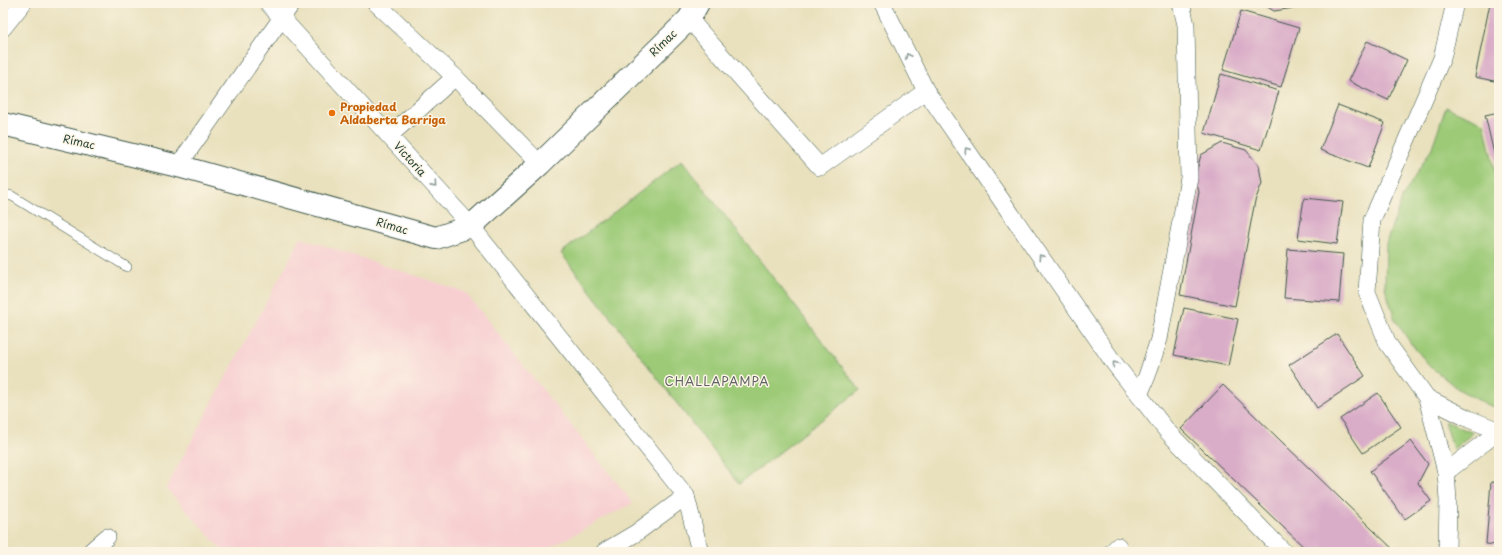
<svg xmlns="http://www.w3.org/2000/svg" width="1502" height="555" font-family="'Playpen Sans',sans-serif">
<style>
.built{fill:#f7cfd1}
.green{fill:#9cca77;stroke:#5e8456}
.building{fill:#d9acc7}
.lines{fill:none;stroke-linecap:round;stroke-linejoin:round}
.lane-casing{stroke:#3d5649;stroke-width:10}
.street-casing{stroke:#3d5649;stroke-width:18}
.secondary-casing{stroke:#3d5649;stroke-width:24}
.lane{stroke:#fff;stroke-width:9}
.street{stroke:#fff;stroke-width:17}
.secondary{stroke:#fff;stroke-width:22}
.oneway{stroke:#8f9e9a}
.food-dot{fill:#e8710a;stroke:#fcf5e5;stroke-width:1.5}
.labels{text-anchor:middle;stroke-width:3;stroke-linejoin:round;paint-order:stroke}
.street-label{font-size:11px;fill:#1f3d34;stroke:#fcf5e5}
.food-label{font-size:11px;font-weight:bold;fill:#c56008;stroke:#fcf5e5;text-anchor:start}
.neighbourhood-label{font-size:12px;letter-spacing:1px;fill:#606467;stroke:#fcf5e5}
</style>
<rect width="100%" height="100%" fill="#fcf5e5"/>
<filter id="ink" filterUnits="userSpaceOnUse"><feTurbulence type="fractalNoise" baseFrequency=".025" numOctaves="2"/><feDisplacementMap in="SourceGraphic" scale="8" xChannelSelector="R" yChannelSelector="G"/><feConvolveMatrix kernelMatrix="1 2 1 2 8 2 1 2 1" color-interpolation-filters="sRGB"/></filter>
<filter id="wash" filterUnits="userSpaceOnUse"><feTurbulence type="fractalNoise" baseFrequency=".012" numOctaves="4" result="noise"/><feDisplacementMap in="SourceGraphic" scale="16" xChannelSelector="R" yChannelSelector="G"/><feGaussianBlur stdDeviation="0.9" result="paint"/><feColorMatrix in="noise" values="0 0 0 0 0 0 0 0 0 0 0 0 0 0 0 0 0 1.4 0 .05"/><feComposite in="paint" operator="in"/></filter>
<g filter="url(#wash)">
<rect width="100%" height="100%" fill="#e9e1be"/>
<polygon class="built" points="301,238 465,292 633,503 541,552 224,552 166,488"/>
<g class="green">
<polygon points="1446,107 1484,123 1499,190 1499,409 1486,404 1458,389 1431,367 1412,345 1395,320 1385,287 1386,243 1403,196 1431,150"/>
<polygon points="682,160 860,390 739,484 561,253"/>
<polygon points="1445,421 1473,433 1453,449"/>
</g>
<g id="blocks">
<g class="building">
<polygon points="1261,3 1320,3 1320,4 1274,11"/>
<polygon points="1490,3 1499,3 1499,82 1475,77"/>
<polygon points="1241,11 1299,28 1281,87 1223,70"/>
<polygon points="1367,41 1407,60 1388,100 1348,81"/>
<polygon points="1221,74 1279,91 1261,150 1204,133"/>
<polygon points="1338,105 1385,123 1368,168 1320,150"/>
<polygon points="1499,112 1499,171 1498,171 1485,115"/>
<polygon points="1222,143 1246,150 1259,166 1262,183 1255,201 1235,306 1180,295 1199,192 1195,177 1201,155"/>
<polygon points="1304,198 1343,202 1337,244 1298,239"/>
<polygon points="1288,249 1343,254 1339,302 1284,298"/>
<polygon points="1184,308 1238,319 1228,366 1174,355"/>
<polygon points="1337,334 1365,376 1317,408 1289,365"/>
<polygon points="1223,385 1372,529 1396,552 1309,552 1231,477 1181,429"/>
<polygon points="1378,393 1401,427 1363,453 1340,419"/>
<polygon points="1411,441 1428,464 1418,483 1431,501 1405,519 1370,471"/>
<polygon points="1491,482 1499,483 1499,545 1486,544"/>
</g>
</g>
</g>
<g filter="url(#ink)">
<use href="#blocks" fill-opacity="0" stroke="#3d5649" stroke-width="1"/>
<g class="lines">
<defs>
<polyline id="lane" points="3,194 12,196 127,267"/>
<g id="street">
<polyline points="268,3 471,226 686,496 700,552"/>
<polyline points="376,3 455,77 540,164"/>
<polyline points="882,3 926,91 1114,363 1167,431 1284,552"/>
<polyline points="689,19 820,167 926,91"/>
<polyline points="3,28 23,3"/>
<polyline points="389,136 455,77"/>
<polyline points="178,166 292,3"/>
<polyline points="1139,395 1147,376 1159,339 1189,178 1186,25 1181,3"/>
<polyline points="1427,398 1469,419 1499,431"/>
<polyline points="1446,472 1499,431"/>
<polyline points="90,552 107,537"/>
<polyline points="604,552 636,533 686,496"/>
<polyline points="1112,552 1118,546"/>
<polyline points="1447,552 1448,500 1446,472 1427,398 1388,344 1367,292 1372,220 1442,58 1455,3"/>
</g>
<polyline id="secondary" points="3,124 178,166 436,238 471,226 540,164 689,19 698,3"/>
</defs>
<use href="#lane" class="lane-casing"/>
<use href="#street" class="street-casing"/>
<use href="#secondary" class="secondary-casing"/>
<use href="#lane" class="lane"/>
<use href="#street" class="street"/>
<use href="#secondary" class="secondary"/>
</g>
<defs><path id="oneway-chevron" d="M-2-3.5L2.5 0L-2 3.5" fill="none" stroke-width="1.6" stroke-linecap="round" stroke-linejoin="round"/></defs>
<g class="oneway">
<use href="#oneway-chevron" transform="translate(908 56) rotate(-116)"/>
<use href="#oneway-chevron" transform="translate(967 150) rotate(-125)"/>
<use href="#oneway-chevron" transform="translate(434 185) rotate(48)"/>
<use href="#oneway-chevron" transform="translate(1041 257) rotate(-125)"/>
<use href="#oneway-chevron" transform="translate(1115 364) rotate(-126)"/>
</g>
</g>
<circle class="food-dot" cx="332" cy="113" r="4"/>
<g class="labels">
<g class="street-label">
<text transform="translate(663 43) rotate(-44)" y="4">Rímac</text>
<text transform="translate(79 142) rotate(13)" y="4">Rímac</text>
<text transform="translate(410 159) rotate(48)" y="4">Victoria</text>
<text transform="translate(392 226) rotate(16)" y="4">Rímac</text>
</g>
<g class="food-label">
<text x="340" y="111">Propiedad<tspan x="340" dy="13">Aldaberta Barriga</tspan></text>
</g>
<g class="neighbourhood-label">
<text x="717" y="386">CHALLAPAMPA</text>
</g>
</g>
<rect width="1502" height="555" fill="none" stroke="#fcf5e5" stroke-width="16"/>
</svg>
